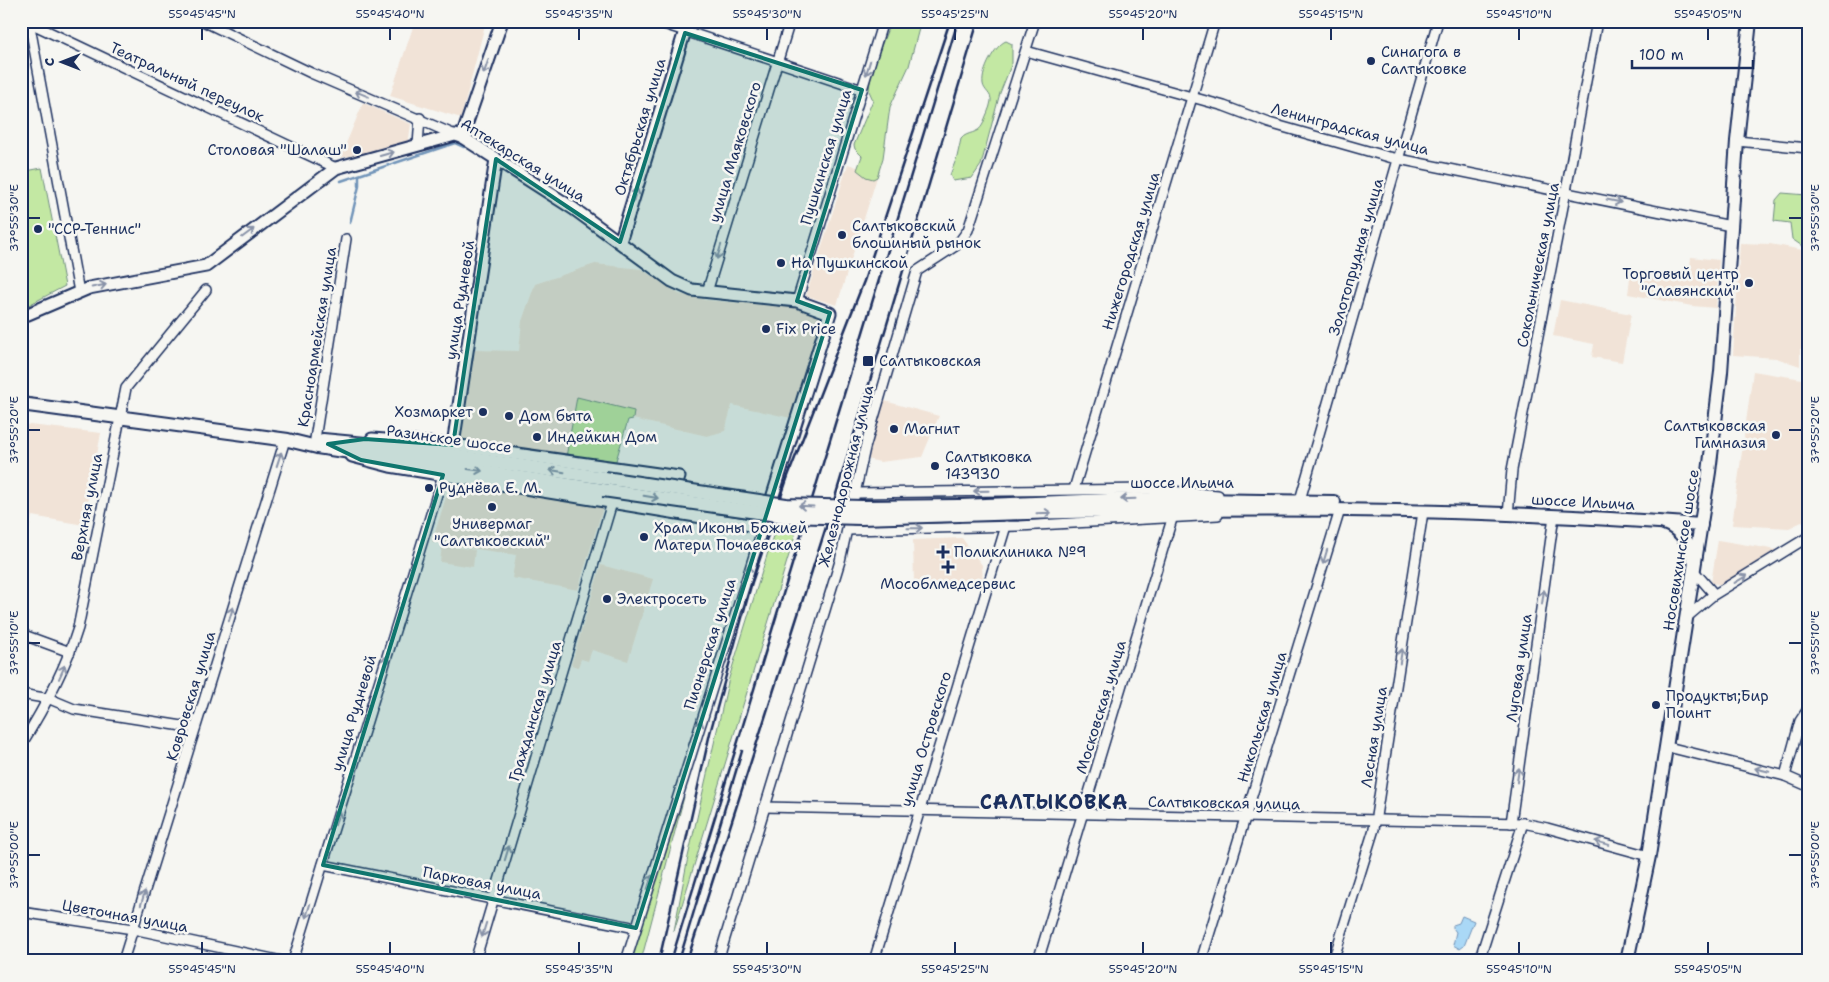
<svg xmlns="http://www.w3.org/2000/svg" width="1829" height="982" font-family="'Shantell Sans',sans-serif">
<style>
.built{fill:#f1e3d7}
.green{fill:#c3e8a3;stroke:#6f8c80}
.water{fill:#aad8f6;stroke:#7194b9}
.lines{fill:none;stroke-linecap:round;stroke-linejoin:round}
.stream{stroke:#7194b9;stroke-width:2.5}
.minor-casing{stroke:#1b2f5e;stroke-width:12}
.tertiary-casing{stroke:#1b2f5e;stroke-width:15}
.secondary-casing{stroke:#1b2f5e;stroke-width:16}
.minor{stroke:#f6f6f2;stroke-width:9}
.tertiary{stroke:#f6f6f2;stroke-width:11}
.secondary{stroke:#f6f6f2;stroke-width:12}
.rail{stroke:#1b2f5e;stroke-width:2.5}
.secondary-bridge-casing{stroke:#1b2f5e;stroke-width:16;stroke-linecap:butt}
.secondary-bridge{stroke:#f6f6f2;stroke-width:12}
.oneway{stroke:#8892a8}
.marked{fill:#0f766e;fill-opacity:0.2;stroke:#0f766e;stroke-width:4;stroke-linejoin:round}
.ticks{fill:none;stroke:#1b2f5e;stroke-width:2}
.poi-dot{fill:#1b2f5e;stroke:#f6f6f2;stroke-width:2}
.labels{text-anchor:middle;stroke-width:5;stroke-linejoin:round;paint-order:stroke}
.poi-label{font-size:15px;fill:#1b2f5e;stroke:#f6f6f2;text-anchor:start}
.street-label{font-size:15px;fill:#1b2f5e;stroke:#f6f6f2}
.district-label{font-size:20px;font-weight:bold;letter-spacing:1px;fill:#1b2f5e;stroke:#f6f6f2}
.neatline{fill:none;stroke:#1b2f5e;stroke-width:2}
.ticks-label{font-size:12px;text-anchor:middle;fill:#1b2f5e}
</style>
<rect width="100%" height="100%" fill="#f6f6f2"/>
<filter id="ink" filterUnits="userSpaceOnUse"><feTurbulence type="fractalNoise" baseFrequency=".02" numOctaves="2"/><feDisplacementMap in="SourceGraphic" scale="10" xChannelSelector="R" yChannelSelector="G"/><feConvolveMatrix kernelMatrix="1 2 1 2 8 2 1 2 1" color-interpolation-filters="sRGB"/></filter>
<g filter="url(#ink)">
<g class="built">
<polygon points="415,21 486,21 461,118 390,96"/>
<polygon points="363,103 411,124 408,145 340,158"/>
<polygon points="848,164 878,174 837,305 806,296"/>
<polygon points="1740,243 1770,244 1808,251 1808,346 1800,349 1800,366 1776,358 1733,355"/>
<polygon points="1691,257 1719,260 1716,308 1692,306 1628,294 1631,270 1689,276"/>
<polygon points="595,264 641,269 679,294 706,300 799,308 826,317 791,418 732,405 725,431 707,436 633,419 634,412 577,397 566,457 461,442 475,350 519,351 522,321 535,284"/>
<polygon points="1560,300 1631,314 1622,362 1592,357 1594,344 1553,336"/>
<polygon points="1753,371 1808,380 1808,519 1789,528 1732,525"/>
<polygon points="881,400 939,416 922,457 880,462 867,459"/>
<polygon points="21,424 101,433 84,525 32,516 26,547 21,546"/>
<polygon points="451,481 604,504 578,590 512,578 516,555 432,542"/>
<polygon points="962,538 982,565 983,582 914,584 913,540"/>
<polygon points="1718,540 1777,550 1726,584 1718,584 1711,583"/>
<polygon points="442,545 475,550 473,567 440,562"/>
<polygon points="601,565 653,579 628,661 592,650 588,661 581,659 578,667 571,665"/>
</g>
<g class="green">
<polygon points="891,21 921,21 909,66 890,107 883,158 877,177 873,179 866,177 857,170 862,156 855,149 854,145 873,100 869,91 871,72"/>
<path d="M1006 41 1012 44V63L1000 93 981 165 972 178 953 181 950 175 957 157 961 139C967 131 978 135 983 124 985 117 990 109 991 101 992 94 984 91 983 84 981 72 995 45 1006 41Z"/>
<polygon points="42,168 65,286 21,309 21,172"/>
<polygon points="1782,193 1807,195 1808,250 1792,239 1790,223 1774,221 1776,200"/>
<polygon points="577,397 634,411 633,419 628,420 615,464 566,457"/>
<polygon points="799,522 674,931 688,857 729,678 777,523"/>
<polygon points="681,795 684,797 641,961 630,961"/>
</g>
<polygon class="water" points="1462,916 1474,921 1464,946 1460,949 1453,945 1456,932 1453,928 1453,925 1459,923"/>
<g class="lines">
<g class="stream">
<polyline points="341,181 455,143 464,147"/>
<polyline points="350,223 359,186 359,175"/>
</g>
<defs>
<g id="minor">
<polyline points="26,21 336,168"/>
<polyline points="29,21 79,292"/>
<polyline points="203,21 311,73 455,135"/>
<polyline points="655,21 862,90"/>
<polyline points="1026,51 1224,106 1269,123 1389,157 1731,226"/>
<polyline points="1737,141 1808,148"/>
<polyline points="418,145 420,118"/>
<polyline points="707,292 790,21"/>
<polyline points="797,301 883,21"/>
<polyline points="315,439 346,239"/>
<polyline points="1074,489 1215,21"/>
<polyline points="857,493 1146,489 1218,495"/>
<polyline points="1300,500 1438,21"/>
<polyline points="1508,515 1512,470 1566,191 1597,21"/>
<polyline points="848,530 1019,526 1218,515"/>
<polyline points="1694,571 1714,594"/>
<polyline points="1687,617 1712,596 1808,537"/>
<polyline points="21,634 70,652"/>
<polyline points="21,694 50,699 74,709 195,728"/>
<path d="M21 745C45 707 65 670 78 628L126 388 206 290"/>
<polyline points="1668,747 1785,776 1808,786"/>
<polyline points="1785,776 1800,721 1808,709"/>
<polyline points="764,807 1523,823 1547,828 1649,856"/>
<polyline points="1511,823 1554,516"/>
<polyline points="323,865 636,928"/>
<polyline points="21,912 133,929 282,961"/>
<polyline points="123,961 285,440"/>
<polyline points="293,961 443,475"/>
<polyline points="475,961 614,496"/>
<polyline points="626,961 763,527"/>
<polyline points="718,961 840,561 865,448 917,271 957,245 968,230 1035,21"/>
<polyline points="874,961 1006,526"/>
<polyline points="1038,961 1172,519"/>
<polyline points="1201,961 1340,510"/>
<polyline points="1333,961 1374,829 1423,512"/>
<polyline points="1479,961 1523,823"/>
</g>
<g id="tertiary">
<polyline points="462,137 502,21"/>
<polyline points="620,242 688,21"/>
<polyline points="21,317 89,288 206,266 336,168 455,135 462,137 574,209 672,281 692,290 797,301 830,313 763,527 390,466 352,456"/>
<polyline points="372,439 453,445 679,477 668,511"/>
<polyline points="453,445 496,159"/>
</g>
<g id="secondary">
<polyline points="21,404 288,440 317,447 603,490"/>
<polyline points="323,440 376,445 605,478"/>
<polyline points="960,506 1134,499 1334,502"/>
<path d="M960 515C1207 507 1455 506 1701 525"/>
<path d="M1664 523C1680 529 1691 544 1694 560"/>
<polyline points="1627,961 1649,856 1709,472 1721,372 1737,141 1750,21"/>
</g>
</defs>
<use href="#minor" class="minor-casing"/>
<use href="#tertiary" class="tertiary-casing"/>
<use href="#secondary" class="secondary-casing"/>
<use href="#minor" class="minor"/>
<use href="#tertiary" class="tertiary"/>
<use href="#secondary" class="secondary"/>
<g class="rail">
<polyline points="659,961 710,733 752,582 788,476 864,281 950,21"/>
<polyline points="671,961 958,21"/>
<polyline points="679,961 742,751"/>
<polyline points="687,961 827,524 978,21"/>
</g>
<defs>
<g id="secondary-bridge">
<polyline points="605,478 786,505 862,507 960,506"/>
<polyline points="603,490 784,516 861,518 960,515"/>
</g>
</defs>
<use href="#secondary-bridge" class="secondary-bridge-casing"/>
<use href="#secondary-bridge" class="secondary-bridge"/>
</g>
<defs><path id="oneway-shaft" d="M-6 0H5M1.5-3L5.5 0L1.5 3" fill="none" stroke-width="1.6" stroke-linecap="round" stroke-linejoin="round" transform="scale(1.25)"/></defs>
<g class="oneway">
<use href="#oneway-shaft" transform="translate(486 67) rotate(109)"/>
<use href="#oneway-shaft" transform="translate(868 68) rotate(107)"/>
<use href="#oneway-shaft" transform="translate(362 94) rotate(-157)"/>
<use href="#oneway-shaft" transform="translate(387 154) rotate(-16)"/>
<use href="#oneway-shaft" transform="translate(635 195) rotate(-73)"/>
<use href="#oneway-shaft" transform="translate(1614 201) rotate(12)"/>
<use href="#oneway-shaft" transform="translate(248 233) rotate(-37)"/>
<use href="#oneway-shaft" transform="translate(719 252) rotate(107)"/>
<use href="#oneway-shaft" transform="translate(99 286) rotate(-11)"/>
<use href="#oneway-shaft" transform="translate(279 459) rotate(-72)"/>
<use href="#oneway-shaft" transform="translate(475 470) rotate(8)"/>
<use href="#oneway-shaft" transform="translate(557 471) rotate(-171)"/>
<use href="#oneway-shaft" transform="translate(981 491) rotate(179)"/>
<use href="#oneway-shaft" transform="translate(651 497) rotate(9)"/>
<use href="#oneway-shaft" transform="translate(1128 499) rotate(178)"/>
<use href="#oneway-shaft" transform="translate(806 506) rotate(-177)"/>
<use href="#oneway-shaft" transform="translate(1044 513) rotate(-2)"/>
<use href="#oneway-shaft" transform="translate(915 528) rotate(-1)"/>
<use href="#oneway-shaft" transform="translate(1325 557) rotate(107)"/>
<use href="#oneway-shaft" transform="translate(748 572) rotate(-72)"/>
<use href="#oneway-shaft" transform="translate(1741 579) rotate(-31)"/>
<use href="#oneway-shaft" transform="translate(1543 597) rotate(-82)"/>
<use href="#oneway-shaft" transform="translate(231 614) rotate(-73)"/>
<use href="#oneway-shaft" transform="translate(1401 656) rotate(-81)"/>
<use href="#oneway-shaft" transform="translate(385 663) rotate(-73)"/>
<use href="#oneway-shaft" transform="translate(62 672) rotate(-66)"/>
<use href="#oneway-shaft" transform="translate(699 727) rotate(-72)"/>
<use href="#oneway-shaft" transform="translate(1762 770) rotate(-166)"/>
<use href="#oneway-shaft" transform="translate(1518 775) rotate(-82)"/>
<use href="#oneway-shaft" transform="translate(337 818) rotate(-73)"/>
<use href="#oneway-shaft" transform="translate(1602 843) rotate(-165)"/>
<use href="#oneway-shaft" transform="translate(507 853) rotate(-73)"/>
<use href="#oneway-shaft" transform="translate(650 882) rotate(-72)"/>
<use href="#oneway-shaft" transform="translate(143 898) rotate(-73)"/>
<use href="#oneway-shaft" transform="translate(308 911) rotate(107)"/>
<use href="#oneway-shaft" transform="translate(484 930) rotate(107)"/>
</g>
</g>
<path class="marked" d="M685 33 862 90 797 301 830 313 636 928 323 865 443 475 361 460 328 444 365 439 453 445 496 159 620 242Z"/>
<path class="ticks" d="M202 28V40M390 28V40M579 28V40M767 28V40M955 28V40M1143 28V40M1331 28V40M1519 28V40M1708 28V40M28 218H40M1789 218H1802M28 430H40M1789 430H1802M28 643H40M1789 643H1802M28 855H40M1789 855H1802M202 942V954M390 942V954M579 942V954M767 942V954M955 942V954M1143 942V954M1331 942V954M1519 942V954M1708 942V954"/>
<g class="poi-dot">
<circle cx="1371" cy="61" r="5"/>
<circle cx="357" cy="150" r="5"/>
<circle cx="38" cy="229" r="5"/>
<circle cx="842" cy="235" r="5"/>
<circle cx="781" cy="263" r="5"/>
<circle cx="1749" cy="283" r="5"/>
<circle cx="766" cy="329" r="5"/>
<rect x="862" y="355" width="12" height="12" rx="2.5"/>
<circle cx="483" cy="412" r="5"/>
<circle cx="509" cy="416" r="5"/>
<circle cx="894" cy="429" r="5"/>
<circle cx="1776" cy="435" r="5"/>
<circle cx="537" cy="437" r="5"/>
<circle cx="935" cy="466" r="5"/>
<circle cx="429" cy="488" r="5"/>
<circle cx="492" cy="507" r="5"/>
<circle cx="644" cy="537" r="5"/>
<path d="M940.5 544.5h5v5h5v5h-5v5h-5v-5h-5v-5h5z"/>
<path d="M945.5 559.5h5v5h5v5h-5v5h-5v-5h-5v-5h5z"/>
<circle cx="607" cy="599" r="5"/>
<circle cx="1656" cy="705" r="5"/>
</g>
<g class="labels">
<g class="poi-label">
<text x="1381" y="57">Синагога в<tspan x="1381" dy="17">Салтыковке</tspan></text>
<text x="347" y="155" text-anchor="end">Столовая "Шалаш"</text>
<text x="852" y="231">Салтыковский<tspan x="852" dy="17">блошиный рынок</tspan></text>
<text x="48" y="234">"ССР-Теннис"</text>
<text x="791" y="268">На Пушкинской</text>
<text x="1739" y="279" text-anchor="end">Торговый центр<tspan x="1739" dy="17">"Славянский"</tspan></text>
<text x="776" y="334">Fix Price</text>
<text x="879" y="366">Салтыковская</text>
<text x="473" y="417" text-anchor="end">Хозмаркет</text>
<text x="519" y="421">Дом быта</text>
<text x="1766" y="431" text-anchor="end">Салтыковская<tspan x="1766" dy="17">Гимназия</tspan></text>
<text x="904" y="434">Магнит</text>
<text x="547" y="442">Индейкин Дом</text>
<text x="945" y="462">Салтыковка<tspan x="945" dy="17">143930</tspan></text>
<text x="439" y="493">Руднёва Е. М.</text>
<text x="492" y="529" text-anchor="middle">Универмаг<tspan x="492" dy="17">"Салтыковский"</tspan></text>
<text x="654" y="533">Храм Иконы Божией<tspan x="654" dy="17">Матери Почаевская</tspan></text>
<text x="954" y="557">Поликлиника №9</text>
<text x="948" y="589" text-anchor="middle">Мособлмедсервис</text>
<text x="617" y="604">Электросеть</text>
<text x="1666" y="701">Продукты;Бир<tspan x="1666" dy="17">Поинт</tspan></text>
</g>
<g class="street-label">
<text transform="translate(187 82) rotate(25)" y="5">Театральный переулок</text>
<text transform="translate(640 127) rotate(-73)" y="5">Октябрьская улица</text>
<text transform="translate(1350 129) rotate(15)" y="5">Ленинградская улица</text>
<text transform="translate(735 152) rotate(-73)" y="5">улица Маяковского</text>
<text transform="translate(826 157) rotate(-73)" y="5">Пушкинская улица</text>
<text transform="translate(523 160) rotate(32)" y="5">Аптекарская улица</text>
<text transform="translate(1131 251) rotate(-73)" y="5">Нижегородская улица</text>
<text transform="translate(1356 257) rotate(-74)" y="5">Золотопрудная улица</text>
<text transform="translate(1538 265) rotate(-79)" y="5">Сокольническая улица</text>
<text transform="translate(460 300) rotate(-81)" y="5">улица Рудневой</text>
<text transform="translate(317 337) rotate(-81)" y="5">Красноармейская улица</text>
<text transform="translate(449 439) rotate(8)" y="5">Разинское шоссе</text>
<text transform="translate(846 476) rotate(-76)" y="5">Железнодорожная улица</text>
<text x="1182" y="488">шоссе Ильича</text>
<text transform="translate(1583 502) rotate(3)" y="5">шоссе Ильича</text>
<text transform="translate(87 507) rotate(-79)" y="5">Верхняя улица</text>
<text transform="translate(1681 550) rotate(-81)" y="5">Носовихинское шоссе</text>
<text transform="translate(710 644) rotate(-72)" y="5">Пионерская улица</text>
<text transform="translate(1519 668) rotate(-82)" y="5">Луговая улица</text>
<text transform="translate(191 696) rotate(-73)" y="5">Ковровская улица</text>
<text transform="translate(1101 707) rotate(-73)" y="5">Московская улица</text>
<text transform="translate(535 711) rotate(-73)" y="5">Гражданская улица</text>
<text transform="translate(354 713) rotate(-73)" y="5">улица Рудневой</text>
<text transform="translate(1262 717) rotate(-73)" y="5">Никольская улица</text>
<text transform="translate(1374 737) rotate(-81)" y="5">Лесная улица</text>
<text transform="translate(926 739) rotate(-73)" y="5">улица Островского</text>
<text transform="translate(1224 803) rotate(1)" y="5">Салтыковская улица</text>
<text transform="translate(482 883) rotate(11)" y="5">Парковая улица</text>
<text transform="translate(125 916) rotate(10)" y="5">Цветочная улица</text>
</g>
<g class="district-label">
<text x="1054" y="809">САЛТЫКОВКА</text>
</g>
</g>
<rect width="1829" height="982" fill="none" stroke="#f6f6f2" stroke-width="55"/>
<g transform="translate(62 62) rotate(270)" stroke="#f6f6f2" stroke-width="4" paint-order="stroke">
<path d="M0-4L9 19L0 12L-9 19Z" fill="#1b2f5e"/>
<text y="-8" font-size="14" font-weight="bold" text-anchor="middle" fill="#1b2f5e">С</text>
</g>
<path d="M1632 60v8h121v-8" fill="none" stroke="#1b2f5e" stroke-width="2.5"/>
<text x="1639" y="60" font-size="15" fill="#1b2f5e" stroke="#f6f6f2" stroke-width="4" paint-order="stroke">100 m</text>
<rect x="28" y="28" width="1774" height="926" class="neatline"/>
<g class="ticks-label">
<text x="202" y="18">55°45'45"N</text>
<text x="390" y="18">55°45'40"N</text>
<text x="579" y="18">55°45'35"N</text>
<text x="767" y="18">55°45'30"N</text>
<text x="955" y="18">55°45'25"N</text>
<text x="1143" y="18">55°45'20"N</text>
<text x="1331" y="18">55°45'15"N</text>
<text x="1519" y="18">55°45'10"N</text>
<text x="1708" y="18">55°45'05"N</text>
<text transform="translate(1815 218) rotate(-90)" y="4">37°55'30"E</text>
<text transform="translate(14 218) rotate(-90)" y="4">37°55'30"E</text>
<text transform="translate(1815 430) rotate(-90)" y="4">37°55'20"E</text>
<text transform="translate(14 430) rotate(-90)" y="4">37°55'20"E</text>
<text transform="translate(1815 643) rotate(-90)" y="4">37°55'10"E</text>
<text transform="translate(14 643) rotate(-90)" y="4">37°55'10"E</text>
<text transform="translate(1815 855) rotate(-90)" y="4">37°55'00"E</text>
<text transform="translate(14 855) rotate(-90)" y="4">37°55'00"E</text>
<text x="202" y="973">55°45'45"N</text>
<text x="390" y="973">55°45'40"N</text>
<text x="579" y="973">55°45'35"N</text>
<text x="767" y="973">55°45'30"N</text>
<text x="955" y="973">55°45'25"N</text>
<text x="1143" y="973">55°45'20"N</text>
<text x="1331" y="973">55°45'15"N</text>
<text x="1519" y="973">55°45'10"N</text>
<text x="1708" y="973">55°45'05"N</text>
</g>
</svg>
